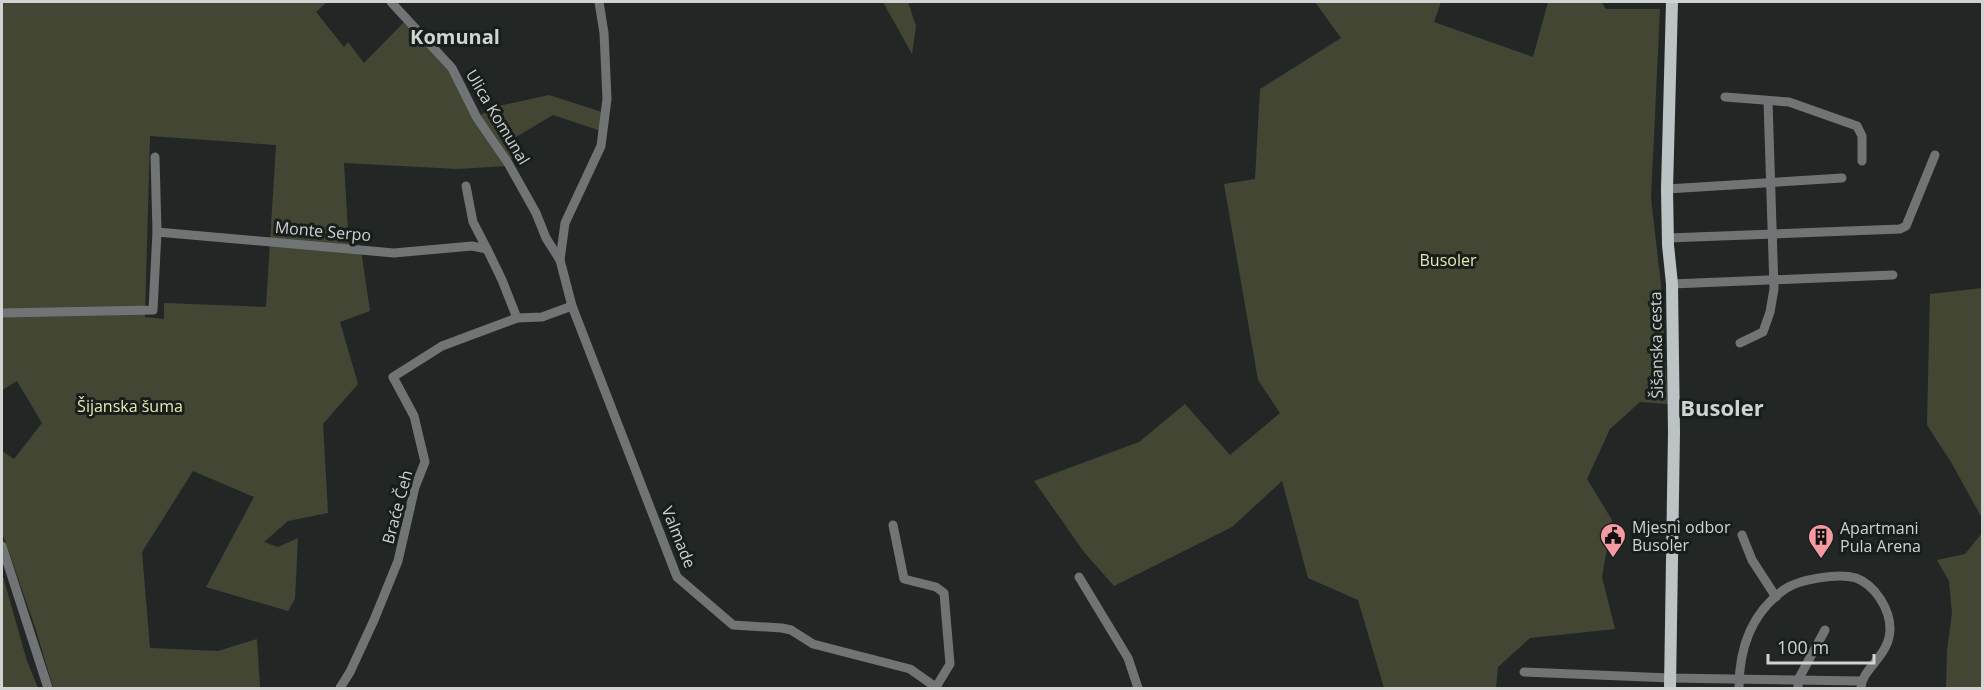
<svg xmlns="http://www.w3.org/2000/svg" width="1984" height="690" font-family="'Open Sans',sans-serif">
<style>
.green{fill:#444634;fill-rule:evenodd}
.lines{fill:none;stroke-linecap:round;stroke-linejoin:round}
.minor{stroke:#717474;stroke-width:9}
.major{stroke:#bcc3c4;stroke-width:12}
.labels{text-anchor:middle;stroke-width:6;stroke-linejoin:round;paint-order:stroke}
.street-label{font-size:16px;fill:#cfd3d1;stroke:#181e1c}
.park-label{font-size:16px;fill:#e6e9b0;stroke:#181e1c}
.poi-label{font-size:16px;fill:#cfd3d1;stroke:#181e1c;text-anchor:start}
.quarter-label{font-size:20px;font-weight:bold;fill:#cfd3d1;stroke:#181e1c}
.district-label{font-size:22px;font-weight:bold;fill:#cfd3d1;stroke:#181e1c}
</style>
<rect width="100%" height="100%" fill="#222726"/>
<g class="green">
<path d="M2 2H327L316 12 344 47 348 42 364 63 407 19 452 68 477 117 494 107 549 95 605 113 601 131 553 115 511 140 518 155 510 160 507 166 458 169 344 163 349 248 361 250 370 311 340 322 358 384 323 424 328 513 288 521 264 542 278 547 298 538 295 599 288 611 206 587 254 497 193 471 142 552 150 648 218 651 257 639 260 688H54L52 684 35 627 2 532V451L14 459 42 423 17 381 2 390ZM150 136 276 145 266 307 164 303V319L145 317Z"/>
<polygon points="883,2 908,2 916,26 912,54"/>
<polygon points="1315,2 1441,2 1434,22 1533,57 1548,2 1601,2 1606,9 1660,9 1651,198 1661,285 1668,404 1640,402 1610,429 1587,479 1612,520 1602,577 1615,629 1530,638 1498,667 1496,688 1384,688 1358,600 1308,578 1282,481 1232,527 1114,586 1084,552 1034,481 1139,442 1185,404 1230,455 1280,413 1258,380 1224,184 1255,179 1260,89 1341,38"/>
<polygon points="1982,288 1982,518 1951,462 1927,425 1930,294"/>
<polygon points="1982,533 1982,688 1946,688 1947,650 1952,613 1949,581 1937,560 1965,554"/>
<polygon points="2,573 27,661 38,688 2,688"/>
</g>
<g class="lines">
<g class="minor">
<polyline points="391,2 452,68 477,118 508,163 536,213 546,238 560,260"/>
<polyline points="599,2 604,33 607,99 601,146 565,223 560,260 572,306 677,577 733,625 782,628 791,630 813,644 910,669 937,688"/>
<polyline points="1725,97 1789,102 1857,126 1862,136 1862,161"/>
<polyline points="466,186 473,222 487,249"/>
<polyline points="1667,189 1842,178"/>
<polyline points="157,232 394,253 472,246 487,249 502,280 517,318"/>
<polyline points="1668,238 1900,229 1906,226 1935,155"/>
<polyline points="1672,284 1893,275"/>
<polyline points="2,313 153,310 157,232 155,157"/>
<polyline points="1740,343 1763,332 1770,312 1774,289 1768,101"/>
<polyline points="893,525 904,579 936,587 944,593 950,664 936,687"/>
<polyline points="1742,535 1752,560 1776,597"/>
<polyline points="2,546 48,688"/>
<polyline points="1079,577 1128,658 1138,688"/>
<polyline points="1524,672 1670,678 1861,681"/>
<polyline points="340,688 350,672 374,620 398,561 415,487 425,462 414,416 393,377 442,346 517,318 542,317 572,306"/>
<path d="M1739 688C1739 649 1751 613 1785 589 1800 579 1838 573 1856 578 1875 585 1890 609 1890 629 1890 656 1861 669 1861 688"/>
<polyline points="1798,688 1798,680 1825,630"/>
</g>
<polyline class="major" points="1670,688 1674,432 1672,284 1668,245 1667,189 1672,2"/>
</g>
<defs>
<symbol id="civic-pin" viewBox="-11 -11 22 30"><path d="M0 17L-7.5 6A9.5 9.5 0 1 1 7.5 6Z" fill="#f49aa2" stroke="#181e1c"/><path d="M-.6-6.5H3V-4.5H.6V-3L4-1V1h2V6H-6V1h2V-1L-.6-3ZM-1.2 2.5V6h2.4V2.5Z" fill="#111"/></symbol>
<symbol id="building-pin" viewBox="-11 -11 22 30"><path d="M0 17L-7.5 6A9.5 9.5 0 1 1 7.5 6Z" fill="#f49aa2" stroke="#181e1c"/><path d="M-4-6H4V6H1V3H-1V6H-4ZM-2.5-4.3h1.7v1.8h-1.7ZM.8-4.3h1.7v1.8H.8ZM-2.5-1h1.7V.8h-1.7ZM.8-1h1.7V.8H.8Z" fill="#111"/></symbol>
</defs>
<g fill-rule="evenodd">
<use href="#civic-pin" x="1598" y="521" width="30" height="40"/>
<use href="#building-pin" x="1806" y="522" width="30" height="40"/>
</g>
<g class="labels">
<g class="street-label">
<text transform="translate(498 117) rotate(59)" y="6">Ulica Komunal</text>
<text transform="translate(323 231) rotate(5)" y="6">Monte Serpo</text>
<text transform="translate(1656 345) rotate(-91)" y="6">Šišanska cesta</text>
<text transform="translate(397 507) rotate(-75)" y="6">Braće Čeh</text>
<text transform="translate(679 537) rotate(68)" y="6">Valmade</text>
</g>
<g class="park-label">
<text x="1448" y="266">Busoler</text>
<text x="130" y="412">Šijanska šuma</text>
</g>
<g class="poi-label">
<text x="1632" y="533">Mjesni odbor<tspan x="1632" dy="18">Busoler</tspan></text>
<text x="1840" y="534">Apartmani<tspan x="1840" dy="18">Pula Arena</tspan></text>
</g>
<g class="quarter-label">
<text x="455" y="44">Komunal</text>
</g>
<g class="district-label">
<text x="1722" y="416">Busoler</text>
</g>
</g>
<rect width="1984" height="690" fill="none" stroke="#cfd3d1" stroke-width="6"/>
<path d="M1768 654v9h106v-9" fill="none" stroke="#cfd3d1" stroke-width="3"/>
<text x="1777" y="654" font-size="18" fill="#cfd3d1" stroke="#181e1c" stroke-width="4.5" paint-order="stroke">100 m</text>
</svg>
